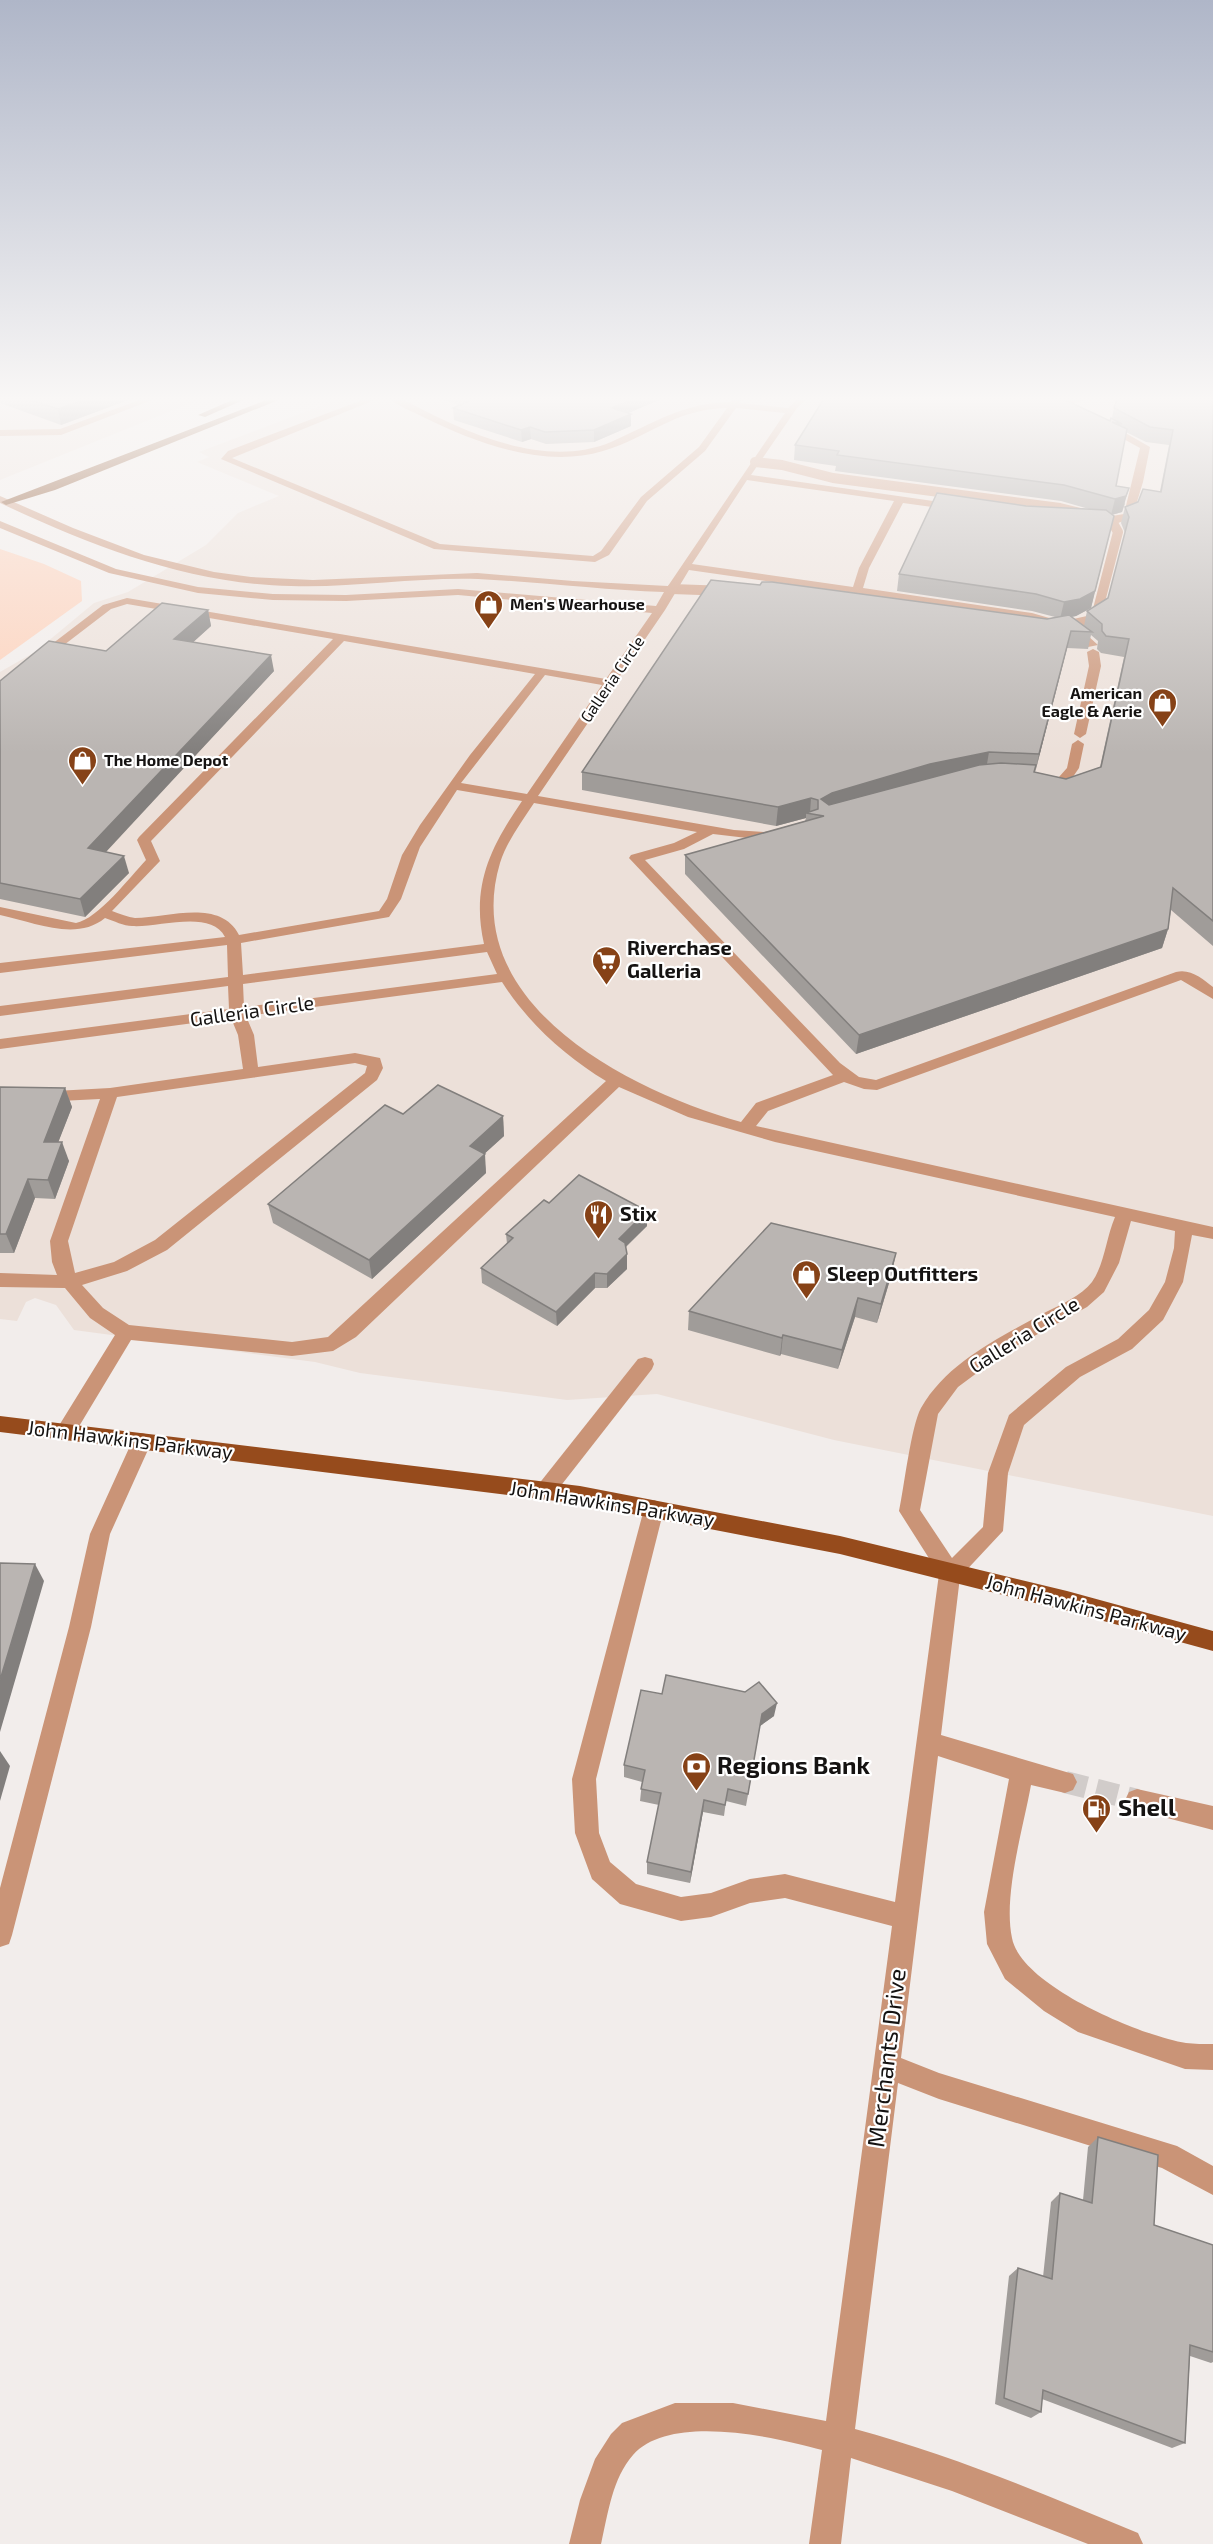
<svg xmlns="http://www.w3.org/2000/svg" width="1213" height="2544" font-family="'Exo 2',sans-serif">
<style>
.built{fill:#ece0d9}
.green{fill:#fdd0b9}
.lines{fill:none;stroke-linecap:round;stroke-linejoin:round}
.minor-tunnel{stroke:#d1ccca;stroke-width:22;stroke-dasharray:22 10;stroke-linecap:butt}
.minor{fill:#ca9477;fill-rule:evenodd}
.major{fill:#964b1c;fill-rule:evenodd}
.highway{fill:#78380e;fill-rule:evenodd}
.minor-bridge{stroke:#ca9477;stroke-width:10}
.wall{fill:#a09c99;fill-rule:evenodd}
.shaded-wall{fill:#827f7d}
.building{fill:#bab5b2;stroke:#827f7d;stroke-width:1.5}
.labels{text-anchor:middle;stroke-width:4.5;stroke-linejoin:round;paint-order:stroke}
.far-poi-label{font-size:16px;font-weight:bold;fill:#151312;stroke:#fff;text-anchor:start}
.far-street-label{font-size:16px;fill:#151312;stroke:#fff}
.poi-label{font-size:20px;font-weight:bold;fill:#151312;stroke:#fff;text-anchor:start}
.street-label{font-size:20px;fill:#151312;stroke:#fff}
.near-poi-label{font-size:24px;font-weight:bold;fill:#151312;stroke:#fff;text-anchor:start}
.near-street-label{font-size:24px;fill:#151312;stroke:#fff}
</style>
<rect width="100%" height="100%" fill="#f2edeb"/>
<g class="built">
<polygon points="0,397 206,397 0,480"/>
<polygon points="344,397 1213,397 1213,1516 834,1440 657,1394 567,1400 360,1373 315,1362 74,1330 56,1305 35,1298 26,1302 17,1321 0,1319 0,672 35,652 94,603 128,592 206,545 238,513 279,496 197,462 209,457 199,452"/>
</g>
<polygon class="green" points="0,549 44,564 81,581 82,601 0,660"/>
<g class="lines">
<polyline class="minor-tunnel" points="1065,1782 1137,1800"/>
<g class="minor">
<polygon points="148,397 160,397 61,435 0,436 0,430 60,429"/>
<path d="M370 397H382L232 458 440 544 593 556 601 551 641 497 699 447 727 408C674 409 650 437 603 451 544 469 476 443 423 417 412 411 397 406 388 397H398C459 429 541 471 611 442 652 424 684 402 731 402L735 397H743L739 403 788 408 800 397H809L797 408 751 475 954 504 959 507 954 510 903 503 869 568 863 588 1032 613 1077 626 1098 645 1088 647 1069 631 1032 619 689 570 665 610 538 796 734 830 764 832 784 829V835L764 840 713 834 684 849 645 860 840 1063 859 1077 876 1080 1176 972C1190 968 1203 979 1213 987V999L1181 980 877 1090 864 1089 844 1082 768 1111 756 1126 1213 1227V1239L1192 1235 1183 1282 1163 1320 1132 1349 1080 1377 1024 1425 1008 1473 1003 1531 960 1577 941 1735 1073 1774 1077 1782 1073 1790 1065 1793 1031 1785C1023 1829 1003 1896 1012 1938 1021 1986 1142 2036 1186 2043 1194 2044 1204 2044 1213 2044V2070L1185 2069 1078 2032 1044 2011 1005 1979 987 1944 984 1912 1009 1779 938 1756 901 2058 939 2073 1177 2146 1213 2166V2195L1162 2168 939 2099 898 2083 855 2429C952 2455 1046 2495 1138 2533L1143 2544H1088L952 2491 851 2458 841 2544H809L822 2450C775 2437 670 2413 633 2455 612 2479 608 2514 601 2544H569L580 2500 595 2459 611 2434 622 2423 675 2403H733L826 2421 892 1926 785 1898 750 1903 711 1917 681 1921 620 1904 592 1879 575 1833 572 1779 644 1509 647 1503 654 1500 661 1503 664 1509 596 1779 599 1833 610 1862 636 1884 681 1897 711 1893 750 1879 785 1874 895 1902 939 1574 899 1511C904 1488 911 1426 921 1408 948 1361 1001 1337 1046 1312 1062 1304 1081 1296 1092 1282 1105 1263 1106 1238 1115 1217L775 1142 688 1117 619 1087 356 1337 333 1351 292 1356 131 1340 72 1438 65 1440 58 1438 55 1432 115 1335 90 1318 65 1288 0 1287V1273L57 1275 52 1262 50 1241 100 1099 0 1104V1094L110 1088 243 1069 238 1035 231 1018 0 1049V1039L229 1009 228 986 0 1016V1006L228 977 227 945 0 973V963L225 937C211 909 158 928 132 926 124 926 114 921 105 918 76 942 34 922 0 915V907L76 923C98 919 130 877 146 860L137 840 139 837 333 639 127 604 111 609 47 658H39V654L103 605 127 598 606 679 652 613 458 595 346 601 273 600 198 593 109 573 0 528V521L116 569 198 587 273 594 346 595 458 589 656 606 664 592C602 590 540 582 478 579 416 577 354 588 291 586 188 584 92 546 0 503V496L73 528 144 555 214 572 251 577 313 580 477 573 573 581 668 586 785 413 736 408 705 451 647 501 609 555 595 562 434 549 221 459 228 451ZM747 480 894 501 859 568 853 587 692 564ZM344 641 535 674 470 755 420 825 402 855 387 899 379 911 239 935C220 898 168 918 135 918 128 917 120 914 112 911L160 861 151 841ZM545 675 602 685 527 794 461 783ZM457 790 522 801C490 848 471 886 484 944L243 975 241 943 389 917 401 899 420 847ZM534 803 697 832 674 843 631 855 629 858 833 1075 756 1103 741 1122C630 1091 458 1004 500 863 507 841 521 823 534 803ZM487 952 497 974 244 1007 243 984ZM502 982C527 1022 566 1057 606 1081L328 1337 292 1342 129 1325 103 1308 82 1285 127 1271 167 1250 377 1080 383 1068 380 1058 355 1053 258 1067 254 1035 246 1016ZM355 1063 367 1066 365 1073 155 1240 114 1262 75 1273 68 1241 117 1097ZM1131 1221 1175 1231 1174 1248 1165 1282 1149 1310 1118 1339 1066 1367 1009 1415 988 1473 983 1527 952 1558 920 1510 938 1414 958 1387 1005 1352 1087 1307 1104 1292 1119 1263Z"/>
<polygon points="1081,397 1096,397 1062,407 1058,404"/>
<polygon points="1100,422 1106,422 1150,447 1143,482 1132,518 1118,523 1092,525 1088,524 1088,520 1124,514 1140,448 1100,426"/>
<polygon points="1093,649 1099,652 1101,666 1086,734 1080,738 1074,734 1089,666 1087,652"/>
<polygon points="1078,740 1084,744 1079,768 1068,784 1038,784 1038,778 1059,777 1067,768 1072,744"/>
<polygon points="645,1357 652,1359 654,1364 652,1369 552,1497 545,1500 538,1497 535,1491 538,1485 638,1359"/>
<polygon points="142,1433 149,1435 152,1441 110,1534 91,1627 12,1935 9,1944 0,1947 0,1888 69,1627 90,1534 135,1435"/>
<polygon points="1137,1789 1213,1806 1213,1830 1129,1808 1125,1800 1129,1792"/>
</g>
<polygon class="major" points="0,1416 580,1486 840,1536 1067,1591 1213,1631 1213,1651 1067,1611 840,1554 580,1504 0,1432"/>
<g class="highway">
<polygon points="239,397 250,397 205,417 198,415"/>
<polygon points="274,397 286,397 55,490 6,505 1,502"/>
</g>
<g class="minor-bridge">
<polyline points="755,462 782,465 833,478 1060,508 1104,519 1114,525 1118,532 1097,613 1088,621 1056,628"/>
<polyline points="672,589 728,591"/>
</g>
</g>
<g class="wall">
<polygon points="0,397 136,397 61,425 0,403"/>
<polygon points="434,397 666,397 628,413 631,414 631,426 594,442 546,444 531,439 522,442 454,420 453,408 459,405"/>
<path d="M1213 397V946L1171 910 1168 929 1162 948 856 1054 685 874V855L805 821 806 818 776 826 582 790V772L1047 619 1055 617 1032 611 897 591 899 574 1026 506 1089 509 1061 501 835 471 836 466 794 460 795 445 1110 421 1112 418 1114 408ZM1126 432 1146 442 1169 445 1160 491 1125 507 1121 523 1125 533 1108 598 1087 611 1084 626 1071 617 1076 616 1091 608 1112 515 1122 512 1125 504 1116 486ZM1091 635 1098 641 1097 649 1101 653 1124 657 1100 767 1066 779 1035 772 1067 648 1088 649Z"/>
<polygon points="208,610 211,626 193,642 274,671 105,852 129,873 85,917 0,899 0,681 106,651"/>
<polygon points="0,1087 65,1088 72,1107 58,1142 69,1161 55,1199 35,1198 14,1253 0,1253"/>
<polygon points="403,1114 503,1116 504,1136 484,1154 486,1173 372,1279 273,1223 268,1204"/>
<polygon points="549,1203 647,1211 647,1226 626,1247 627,1269 607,1288 595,1288 557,1326 482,1283 481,1268 507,1244 506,1234"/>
<polygon points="892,1273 877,1323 855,1317 838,1369 781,1354 780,1356 688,1330 689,1311"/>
<polygon points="662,1694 774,1716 760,1726 746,1806 726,1801 724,1816 703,1812 690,1883 647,1874 647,1862 659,1805 640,1801 642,1782 624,1777 624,1765"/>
<polygon points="1098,2137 1154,2225 1213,2245 1213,2362 1211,2363 1190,2356 1185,2443 1172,2448 1042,2399 1041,2412 1031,2418 995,2404 1009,2276 1018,2268 1043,2277 1051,2202 1060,2193 1083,2200 1088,2147"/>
</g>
<g class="shaded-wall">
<polygon points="92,397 136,397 61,425 58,409"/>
<polygon points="639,397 666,397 612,420 612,408"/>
<polygon points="631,414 631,426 594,442 594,430"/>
<polygon points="530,427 531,439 522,442 521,430"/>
<polygon points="1129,488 1122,512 1111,515 1115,499"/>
<polygon points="1114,516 1091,608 1076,616 1060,619 1064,602"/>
<polygon points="208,610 211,626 178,656 174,639"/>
<polygon points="1071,631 1067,648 1035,773 1039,754"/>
<polygon points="271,655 274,671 93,866 88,848"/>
<polygon points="989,752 986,770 829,811 821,799 832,793 930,764"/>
<polygon points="811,798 810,813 806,813 806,818 776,826 778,807"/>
<polygon points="124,856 129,873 85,917 80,899"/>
<polygon points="1168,929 1162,948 856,1054 859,1035"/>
<polygon points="65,1088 72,1107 51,1161 44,1142"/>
<polygon points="503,1116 504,1136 472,1165 470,1146"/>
<polygon points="62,1142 69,1161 55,1199 48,1180"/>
<polygon points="485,1154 486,1173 372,1279 369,1260"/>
<polygon points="28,1179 35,1198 14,1253 6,1234"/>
<polygon points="647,1211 647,1226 618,1254 619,1239"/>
<polygon points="896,1253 892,1273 877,1323 881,1304"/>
<polygon points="627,1254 627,1269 607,1288 607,1274"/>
<polygon points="595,1273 595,1288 557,1326 556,1312"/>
<polygon points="858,1298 855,1317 838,1369 842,1350"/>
<polygon points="783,1335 781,1354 780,1356 782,1338"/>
<polygon points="35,1564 44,1581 0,1732 0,1680"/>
<polygon points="777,1703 774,1716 760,1726 746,1806 762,1714"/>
<polygon points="0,1751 10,1766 0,1801"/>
<polygon points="704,1800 703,1812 690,1883 691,1872"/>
</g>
<g class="building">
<polygon points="22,397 92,397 58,409"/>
<polygon points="468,397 639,397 612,408 631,414 594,430 545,432 530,427 521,430 453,408 474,399"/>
<polygon points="825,397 1059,397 1110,421 1111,418 1122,424 1112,422 1127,429 1116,486 1129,488 1126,496 1115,499 1064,485 837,455 839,451 795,445"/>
<polygon points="1118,397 1213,397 1213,921 1173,888 1168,929 859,1035 685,855 824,816 806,813 818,809 818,800 811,798 778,807 582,772 711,580 760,585 762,582 772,582 1047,619 1069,615 1092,632 1071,631 1039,754 989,752 930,764 832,793 821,799 829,805 979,765 1001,763 1036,765 1034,772 1066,779 1101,767 1129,639 1106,636 1102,631 1102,624 1087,611 1108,598 1129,517 1125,507 1138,502 1143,489 1161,492 1173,430 1150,427 1114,408"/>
<polygon points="937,493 1026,506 1106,510 1114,516 1095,591 1080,599 1064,602 1036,594 899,574"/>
<polygon points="162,603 208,610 174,639 271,655 88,848 124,856 80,899 0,883 0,681 49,641 106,651"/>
<polygon points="438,1085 503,1116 470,1146 485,1154 369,1260 268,1204 385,1105 403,1114"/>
<polygon points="0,1087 65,1088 44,1142 62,1142 48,1180 28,1179 6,1234 0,1234"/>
<polygon points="579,1175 647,1211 619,1239 625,1243 627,1254 607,1274 595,1273 556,1312 481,1268 513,1238 506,1234 544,1200 549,1203"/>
<polygon points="771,1223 896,1253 881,1304 858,1298 842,1350 783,1335 782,1338 689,1311"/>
<polygon points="0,1563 35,1564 0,1680"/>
<polygon points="666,1675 745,1692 759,1682 777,1703 762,1714 748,1794 728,1789 725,1805 704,1800 691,1872 647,1862 661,1793 641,1789 645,1770 624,1765 641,1690 662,1694"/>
<polygon points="1098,2137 1158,2155 1154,2225 1213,2245 1213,2352 1190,2345 1185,2443 1043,2390 1041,2412 1004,2398 1018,2268 1052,2279 1060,2193 1092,2203"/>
</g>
<linearGradient id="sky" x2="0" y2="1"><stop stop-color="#afb6c8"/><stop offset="0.53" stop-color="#f9f7f6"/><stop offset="1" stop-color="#f9f7f6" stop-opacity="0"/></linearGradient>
<rect width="1213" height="753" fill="url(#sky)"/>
<defs>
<symbol id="shop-pin" viewBox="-11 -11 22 30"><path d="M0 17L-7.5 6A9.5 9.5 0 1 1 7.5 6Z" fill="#864217" stroke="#fff"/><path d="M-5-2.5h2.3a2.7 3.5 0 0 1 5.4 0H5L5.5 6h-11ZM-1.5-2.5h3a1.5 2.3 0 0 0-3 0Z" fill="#fff"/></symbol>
<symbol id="supermarket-pin" viewBox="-11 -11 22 30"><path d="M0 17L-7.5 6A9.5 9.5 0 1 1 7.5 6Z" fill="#864217" stroke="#fff"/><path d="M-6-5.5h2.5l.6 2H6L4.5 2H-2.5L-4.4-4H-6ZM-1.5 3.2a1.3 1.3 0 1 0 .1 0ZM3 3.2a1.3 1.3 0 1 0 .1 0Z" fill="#fff"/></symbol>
<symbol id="restaurant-pin" viewBox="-11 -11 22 30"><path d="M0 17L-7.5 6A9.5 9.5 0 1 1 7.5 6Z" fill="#864217" stroke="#fff"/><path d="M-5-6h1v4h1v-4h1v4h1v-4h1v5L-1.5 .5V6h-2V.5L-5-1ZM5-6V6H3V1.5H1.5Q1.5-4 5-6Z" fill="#fff"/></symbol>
<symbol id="bank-pin" viewBox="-11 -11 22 30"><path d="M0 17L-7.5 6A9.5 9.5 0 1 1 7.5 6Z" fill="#864217" stroke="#fff"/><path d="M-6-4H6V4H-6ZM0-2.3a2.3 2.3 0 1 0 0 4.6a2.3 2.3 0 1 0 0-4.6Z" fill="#fff"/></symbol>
<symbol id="fuel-pin" viewBox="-11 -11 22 30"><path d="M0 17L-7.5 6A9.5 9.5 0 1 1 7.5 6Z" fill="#864217" stroke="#fff"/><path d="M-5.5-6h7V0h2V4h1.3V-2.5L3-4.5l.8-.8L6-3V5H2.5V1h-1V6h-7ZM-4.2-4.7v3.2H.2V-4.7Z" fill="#fff"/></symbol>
</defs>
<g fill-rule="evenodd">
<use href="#shop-pin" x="472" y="588" width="33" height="45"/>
<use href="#shop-pin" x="1146" y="686" width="33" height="45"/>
<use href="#shop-pin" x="66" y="744" width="33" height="45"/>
<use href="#supermarket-pin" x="590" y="944" width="33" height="45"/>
<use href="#restaurant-pin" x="582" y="1198" width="33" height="45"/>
<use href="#shop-pin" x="790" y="1258" width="33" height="45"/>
<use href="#bank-pin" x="680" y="1750" width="33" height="45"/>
<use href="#fuel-pin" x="1080" y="1792" width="33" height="45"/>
</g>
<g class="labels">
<g class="far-poi-label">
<text x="510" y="610">Men's Wearhouse</text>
<text x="1142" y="699" text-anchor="end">American<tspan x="1142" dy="18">Eagle &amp; Aerie</tspan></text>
<text x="104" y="766">The Home Depot</text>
</g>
<g class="far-street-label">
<text transform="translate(612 679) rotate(-56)" y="6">Galleria Circle</text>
</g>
<g class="poi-label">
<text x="627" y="955">Riverchase<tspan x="627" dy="23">Galleria</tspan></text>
<text x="620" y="1221">Stix</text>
<text x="827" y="1281">Sleep Outfitters</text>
</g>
<g class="street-label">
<text transform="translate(252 1011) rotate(-8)" y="7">Galleria Circle</text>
<text transform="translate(1024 1335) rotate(-32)" y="7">Galleria Circle</text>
<text transform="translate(130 1440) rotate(7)" y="7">John Hawkins Parkway</text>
<text transform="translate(612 1504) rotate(9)" y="7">John Hawkins Parkway</text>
<text transform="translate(1086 1608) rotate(15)" y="7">John Hawkins Parkway</text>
</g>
<g class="near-poi-label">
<text x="717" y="1774">Regions Bank</text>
<text x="1118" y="1816">Shell</text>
</g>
<g class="near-street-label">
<text transform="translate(887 2058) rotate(-83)" y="8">Merchants Drive</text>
</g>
</g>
</svg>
